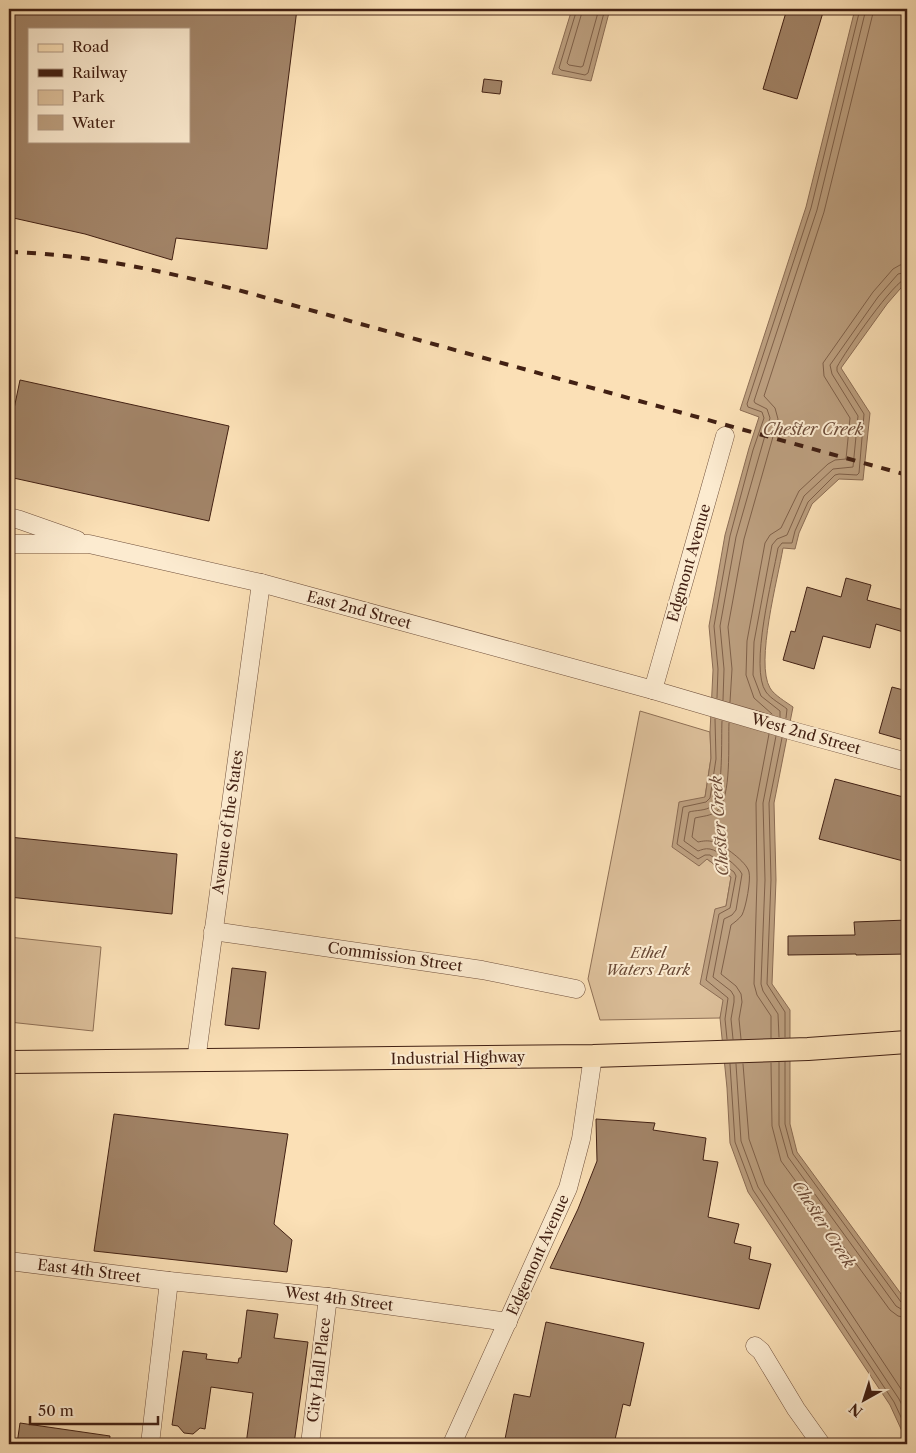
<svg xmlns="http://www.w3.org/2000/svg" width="916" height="1453" font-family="'Libre Caslon Text',serif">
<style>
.green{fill:#dcbf9a;stroke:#8f7056}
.water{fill:#bc9f7f;stroke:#8b6c54}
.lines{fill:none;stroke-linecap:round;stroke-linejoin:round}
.shore{stroke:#7f6049;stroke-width:1}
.building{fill:#a28468;stroke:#422013;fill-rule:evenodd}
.minor-casing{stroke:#70503c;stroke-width:19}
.major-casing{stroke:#422013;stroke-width:24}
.minor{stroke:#fcebd0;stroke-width:18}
.major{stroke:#fbe0b6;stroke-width:22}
.rail{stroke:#422013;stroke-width:4;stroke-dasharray:9 9;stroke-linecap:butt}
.labels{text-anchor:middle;stroke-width:4;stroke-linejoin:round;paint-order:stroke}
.street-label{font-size:15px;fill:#422013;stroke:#fcebd0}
.park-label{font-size:15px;font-style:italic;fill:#684835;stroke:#fcebd0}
.water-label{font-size:16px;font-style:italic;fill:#6d4c39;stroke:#fcebd0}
</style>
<rect width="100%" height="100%" fill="#fbe0b6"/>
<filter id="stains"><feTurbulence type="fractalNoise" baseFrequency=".004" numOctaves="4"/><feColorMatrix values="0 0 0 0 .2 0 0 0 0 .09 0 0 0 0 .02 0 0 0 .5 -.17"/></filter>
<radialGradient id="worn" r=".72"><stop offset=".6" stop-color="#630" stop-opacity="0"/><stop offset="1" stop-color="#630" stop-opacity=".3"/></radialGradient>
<g class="green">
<polygon points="640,711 710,732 711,758 705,797 707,859 731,877 726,906 724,1000 720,1018 600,1020 588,979"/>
<polygon points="9,937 101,947 93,1031 9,1022"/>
</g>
<g class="water">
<polygon points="572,9 610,9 591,81 552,74"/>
<path d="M855 9H907V281L887 304 841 368 870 413 863 480 839 479 812 504 799 533 795 549 783 548C778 578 755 663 770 688 774 695 786 702 793 707L774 803 776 880 772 984 790 1010V1124L797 1152 907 1302V1442L890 1405 748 1192 730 1143 727 1088 720 1018 723 1000 700 984 715 909 726 906 731 877 707 859 699 866 672 847 679 802 705 797 711 758 710 732 713 670 709 626 725 535 749 448 759 417 740 410 806 207Z"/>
</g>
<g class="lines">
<g class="shore">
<polyline points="577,9 559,68 561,70 585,75 588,73 605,9"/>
<polyline points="583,9 567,63 569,65 581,67 583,66 599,9"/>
<polyline points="717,698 718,669 714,626 730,536 753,450 764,418 762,412 748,407 747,404 811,208 860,9"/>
<polyline points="723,700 724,669 720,626 736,537 770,418 767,409 755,403 754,401 817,210 866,9"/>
<polyline points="730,702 732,669 728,627 744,539 778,419 775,408 764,396 824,212 874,9"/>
<polyline points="772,714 754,698 746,675 747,641 765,543 770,535 781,528 799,491 828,464 835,460 846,459 850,418 824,376 823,363 873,292 893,269 900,265 907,264"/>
<polyline points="780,717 780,711 761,696 753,675 754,642 772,545 777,539 787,535 804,496 833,469 853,467 858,416 832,374 830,365 878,297 898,274 907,272"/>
<path d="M786 718 787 709C781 704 771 699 766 692 749 668 773 577 778 548L782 543H792L795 531 808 502 835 475 839 474 857 475 859 473 864 414 837 371V367C845 352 895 279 907 278"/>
<polyline points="715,719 716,759 710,798 706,802 683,807 677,844 698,859 705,855 710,855 734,872 736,876 730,908 719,914 706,980 728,998 725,1019 727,1039"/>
<path d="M722 721C721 736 724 797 712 806 706 811 696 810 689 812L684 841 698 851C701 850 705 848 710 849 718 850 739 867 742 874L736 910 732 915 724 919 713 977 731 991 734 996V1002L731 1019 733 1039"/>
<path d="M729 723C728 742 732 798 717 811 711 816 703 816 695 818L692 837 698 842C703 841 708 840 714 842 723 845 747 862 749 872 751 880 746 907 742 915 739 919 735 922 731 925L721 974 736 986 741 994 742 1002 739 1019 741 1039"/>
<polyline points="769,734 756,803 757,880 754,984 757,995 771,1016 771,1038"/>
<polyline points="776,736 763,803 765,880 761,984 763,991 778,1014 779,1037"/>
<polyline points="782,738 769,803 771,880 767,984 785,1012 785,1037"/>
<polyline points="779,1062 779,1125 788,1157 896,1306 901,1309 907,1310"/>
<polyline points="785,1062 785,1124 793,1154 901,1302 907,1304"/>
<polyline points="771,1063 772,1126 781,1161 890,1310 898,1316 907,1318"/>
<polyline points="730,1064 735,1142 753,1190 894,1402 907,1430"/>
<polyline points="736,1064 741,1141 758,1187 899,1399 907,1415"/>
<polyline points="743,1064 749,1139 765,1184 907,1398"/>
</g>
</g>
<g class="building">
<path d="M9 9H297L267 249 176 238 172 260 85 234 9 217ZM29 29H189V141H29Z"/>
<polygon points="787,9 824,9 797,99 763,89"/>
<polygon points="484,79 502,81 500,94 482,92"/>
<polygon points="20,380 229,426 209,521 9,477 9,433"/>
<polygon points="846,578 871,585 867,600 907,611 907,633 876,624 870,648 823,636 814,669 783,660 791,631 795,632 807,587 841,597"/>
<polygon points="892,687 907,691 907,741 879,733"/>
<polygon points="835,779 907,798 907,862 819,839"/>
<polygon points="9,837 177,854 172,914 9,897"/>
<polygon points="907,920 907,954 856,955 856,954 788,955 788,936 855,935 854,922"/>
<polygon points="232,968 266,972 259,1029 225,1025"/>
<polygon points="114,1114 288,1134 274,1224 292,1240 287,1272 94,1251"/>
<polygon points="596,1119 655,1123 653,1130 706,1138 703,1160 718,1162 708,1217 739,1224 734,1243 751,1247 749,1259 771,1264 759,1309 550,1268 578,1209 597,1161"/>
<polygon points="247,1310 278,1314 274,1338 308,1342 294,1444 246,1444 253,1393 211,1387 205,1429 200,1428 193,1434 184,1433 178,1426 172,1425 183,1351 207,1354 206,1359 238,1363 239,1358 241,1358"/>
<polygon points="546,1322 644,1343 630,1406 623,1404 614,1444 504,1444 514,1394 530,1397"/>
<polygon points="20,1423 110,1436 109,1444 17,1444"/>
</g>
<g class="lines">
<defs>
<g id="minor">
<polyline points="9,517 20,520 77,540"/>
<polyline points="9,544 89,544 261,583 653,690 793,731 907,762"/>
<polyline points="653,690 725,436"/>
<polyline points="213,931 482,970 576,989"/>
<polyline points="196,1061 261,583"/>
<polyline points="9,1261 169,1281 328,1297 508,1322"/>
<polyline points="755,1346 761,1351 796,1409 821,1444"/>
<polyline points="150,1444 169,1281"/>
<polyline points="310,1444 328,1297"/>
<polyline points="452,1444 568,1188 581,1139 593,1056"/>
</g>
<polyline id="major" points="9,1062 593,1056 808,1049 907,1042"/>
</defs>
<use href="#minor" class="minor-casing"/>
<use href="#major" class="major-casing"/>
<use href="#minor" class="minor"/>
<use href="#major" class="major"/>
<path class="rail" d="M9 252C86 254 163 271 238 290L907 475"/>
</g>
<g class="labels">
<g class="street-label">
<text transform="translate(689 563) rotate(-74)" y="5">Edgmont Avenue</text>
<text transform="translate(359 610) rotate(15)" y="5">East 2nd Street</text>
<text transform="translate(806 734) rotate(16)" y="5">West 2nd Street</text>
<text transform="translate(228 822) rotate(-82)" y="5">Avenue of the States</text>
<text transform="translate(395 957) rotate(8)" y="5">Commission Street</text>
<text transform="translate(458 1058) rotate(-1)" y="5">Industrial Highway</text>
<text transform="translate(538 1255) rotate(-66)" y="5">Edgemont Avenue</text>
<text transform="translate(89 1271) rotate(7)" y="5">East 4th Street</text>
<text transform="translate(339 1299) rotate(7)" y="5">West 4th Street</text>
<text transform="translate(319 1370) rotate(-83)" y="5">City Hall Place</text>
</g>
<g class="park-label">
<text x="648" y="958">Ethel<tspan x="648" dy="17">Waters Park</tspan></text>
</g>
<g class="water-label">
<text x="813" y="435">Chester Creek</text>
<text transform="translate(719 826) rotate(-94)" y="6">Chester Creek</text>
<text transform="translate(824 1224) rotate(57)" y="6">Chester Creek</text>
</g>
</g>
<rect width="916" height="1453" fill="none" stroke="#fbe0b6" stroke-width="30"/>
<rect x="10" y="10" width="896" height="1433" fill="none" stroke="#422013" stroke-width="2.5"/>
<rect x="15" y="15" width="886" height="1423" fill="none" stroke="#422013"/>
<rect x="28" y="28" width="162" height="115" fill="#fcebd0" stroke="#b29a84"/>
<rect x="38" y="44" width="25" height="8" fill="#fbe0b6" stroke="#b29a84"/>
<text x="72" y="52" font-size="15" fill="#422013">Road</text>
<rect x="38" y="69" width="25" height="8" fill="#422013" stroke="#b29a84"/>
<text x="72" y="78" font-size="15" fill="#422013">Railway</text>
<rect x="38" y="90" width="25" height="15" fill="#dcbf9a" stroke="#b29a84"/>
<text x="72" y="102" font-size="15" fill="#422013">Park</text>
<rect x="38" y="115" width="25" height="15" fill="#bc9f7f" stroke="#b29a84"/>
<text x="72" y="128" font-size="15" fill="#422013">Water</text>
<g transform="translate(864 1400) rotate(219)" stroke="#fcebd0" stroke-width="4" paint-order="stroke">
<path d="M0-4L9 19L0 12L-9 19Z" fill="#422013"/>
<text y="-8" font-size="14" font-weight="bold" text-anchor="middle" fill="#422013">N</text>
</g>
<path d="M30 1416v8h128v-8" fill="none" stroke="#422013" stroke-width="2.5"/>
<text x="38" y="1416" font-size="15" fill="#422013" stroke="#fcebd0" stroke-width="4" paint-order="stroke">50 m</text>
<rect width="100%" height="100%" filter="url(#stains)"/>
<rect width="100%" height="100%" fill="url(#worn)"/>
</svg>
